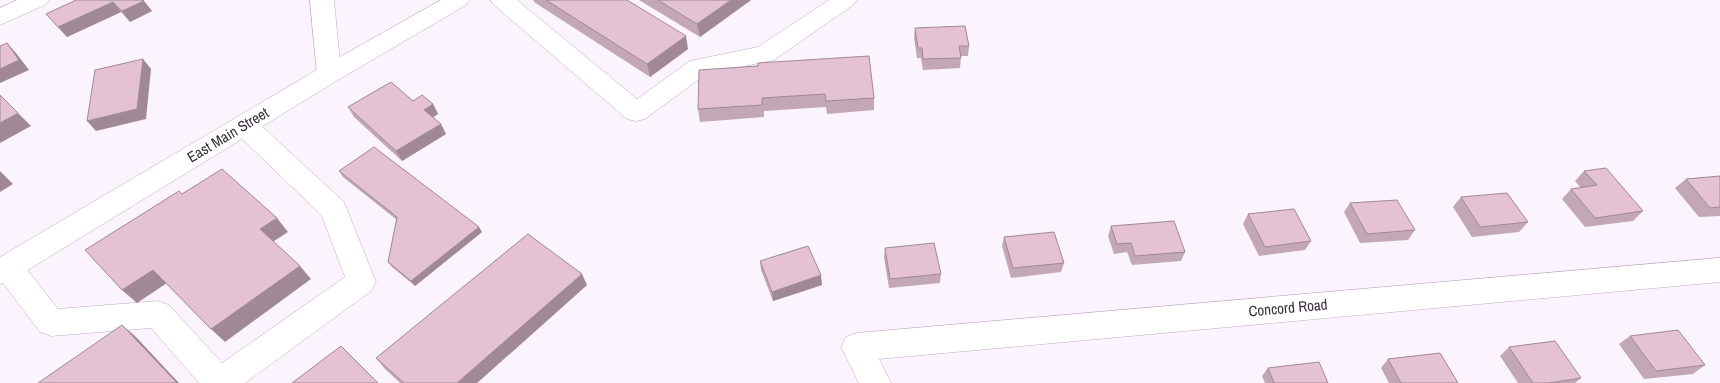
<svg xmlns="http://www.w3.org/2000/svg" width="1720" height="383" font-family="'Archivo Narrow',sans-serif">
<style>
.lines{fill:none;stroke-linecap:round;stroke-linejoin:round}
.minor-casing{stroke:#bfaac4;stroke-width:1}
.highway-casing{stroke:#bfaac4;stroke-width:1}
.minor{fill:#fff;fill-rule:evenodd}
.highway{fill:#fff;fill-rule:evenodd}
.wall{fill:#c4a7b5}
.shaded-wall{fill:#a08894}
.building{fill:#e4c2d3;stroke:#a08894}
.labels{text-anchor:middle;stroke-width:4;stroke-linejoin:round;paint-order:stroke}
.street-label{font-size:15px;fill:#3a313c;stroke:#fff}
</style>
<rect width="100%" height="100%" fill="#fbf3fe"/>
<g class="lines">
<defs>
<g id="minor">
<polygon points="17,0 49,0 45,5 0,25 0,8"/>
<polygon points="310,0 334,0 341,74 338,80 329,83 320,80 317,74"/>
<polygon points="490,0 517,0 637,99 690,61 758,47 829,0 857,0 853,5 774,60 706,74 645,119 636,121 627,119 494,5"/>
<polygon points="244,115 253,118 344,202 376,282 371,291 245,383 199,383 151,328 51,336 40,332 0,279 0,258 8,255 18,258 58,309 158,301 169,305 222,363 345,277 322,216 235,132 231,125 235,118"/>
<polygon points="1720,258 1720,282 879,359 891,383 859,383 841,347 846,337 857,333"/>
</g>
<polygon id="highway" points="441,0 470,0 466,5 338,80 10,281 0,284 0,257 320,68"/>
</defs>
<use href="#minor" class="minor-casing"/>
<use href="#highway" class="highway-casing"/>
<use href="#minor" class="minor"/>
<use href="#highway" class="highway"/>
</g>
<g class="wall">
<polygon points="143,0 152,11 130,22 121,12 67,37 46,14"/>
<polygon points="533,0 627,0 688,49 650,77 534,2"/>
<polygon points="639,0 751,0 700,37"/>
<polygon points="915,28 969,46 968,56 961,56 960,68 923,70 921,58 917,58 914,38"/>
<polygon points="758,66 874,98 874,110 827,114 826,107 764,111 764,117 700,122 698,109"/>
<polygon points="413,101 433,104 438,114 433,117 446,134 402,161 354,117 348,107"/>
<polygon points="339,171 482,232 415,286 392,267 388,262 397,220 343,177"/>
<polygon points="1584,171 1643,211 1633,221 1585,227 1562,199 1571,189 1581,188 1575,181"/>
<polygon points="1720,176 1720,216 1699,217 1675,188 1686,179"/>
<polygon points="1461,197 1528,222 1519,232 1472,237 1453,207"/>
<polygon points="1350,203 1415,230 1408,240 1360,243 1344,212"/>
<polygon points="1248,214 1311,241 1305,250 1259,256 1243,224"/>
<polygon points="1111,226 1185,252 1181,261 1132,265 1127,252 1114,254 1108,236"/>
<polygon points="1004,237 1064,263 1061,272 1011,278 1002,246"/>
<polygon points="885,248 941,274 940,283 889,288 884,258"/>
<polygon points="760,261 822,285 773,301 761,270"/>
<polygon points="587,285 477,383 400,383 385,369 376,358"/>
<polygon points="1630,336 1705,365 1693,374 1644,379 1619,344"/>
<polygon points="1509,347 1581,378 1575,383 1518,383 1500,356"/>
<polygon points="1388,359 1458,383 1389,383 1381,368"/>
<polygon points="1268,368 1328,383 1265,383 1262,376"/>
</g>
<g class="shaded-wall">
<polygon points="731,0 751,0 700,37 697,24"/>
<polygon points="144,1 152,11 130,22 122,11"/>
<polygon points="113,2 121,12 67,37 58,27"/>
<polygon points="686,36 688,49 650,77 647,64"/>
<polygon points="7,43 16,53 29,70 0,83 0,69"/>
<polygon points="143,59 151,69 146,119 96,131 87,121"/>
<polygon points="433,104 438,114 429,120 424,110"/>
<polygon points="18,113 31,126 0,143 0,123"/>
<polygon points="441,124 446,134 402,161 396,151"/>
<polygon points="0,171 13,184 0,192"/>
<polygon points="277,218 288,232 271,243 260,229"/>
<polygon points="479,227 482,232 415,286 411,281"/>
<polygon points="300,266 311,279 225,342 211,329"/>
<polygon points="153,270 167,283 137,303 122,290"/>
<polygon points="582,274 587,285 477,383 457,383"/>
<polygon points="821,275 822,285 773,301 772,292"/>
<polygon points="122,325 135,336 179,383 177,383"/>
</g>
<g class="building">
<polygon points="76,0 143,0 144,1 122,11 113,2 58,27 46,14"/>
<polygon points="546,0 627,0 686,36 647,64"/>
<polygon points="658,0 731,0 697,24"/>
<polygon points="965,26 969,46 959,46 961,58 923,59 922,48 918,48 915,28"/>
<polygon points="7,43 19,60 0,69 0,46"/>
<polygon points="869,56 874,98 826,101 825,94 762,98 762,105 698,109 699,70 758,66 758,63"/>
<polygon points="143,59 137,109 87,121 95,70"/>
<polygon points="391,82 413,101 422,95 433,104 424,110 441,124 396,151 348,107"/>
<polygon points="0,95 18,113 0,123"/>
<polygon points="374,147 479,227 411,281 388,262 397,217 339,171"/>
<polygon points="1606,168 1643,211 1595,218 1571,189 1597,185 1584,171"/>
<polygon points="222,169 277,218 260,229 300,266 211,329 153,270 122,290 85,250 179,191 182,194"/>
<polygon points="1720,176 1720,207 1710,208 1686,179"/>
<polygon points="1507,193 1528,222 1480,227 1461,197"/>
<polygon points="1397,200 1415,230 1367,234 1350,203"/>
<polygon points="1294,209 1311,241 1265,247 1248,214"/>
<polygon points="1174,221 1185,252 1135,256 1131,243 1117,244 1111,226"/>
<polygon points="1054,232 1064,263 1013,268 1004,237"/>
<polygon points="528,234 582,274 457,383 404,383 376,358"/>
<polygon points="934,243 941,274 890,279 885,248"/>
<polygon points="808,246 821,275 772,292 760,261"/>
<polygon points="122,325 177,383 38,383"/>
<polygon points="1678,330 1705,365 1656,371 1630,336"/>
<polygon points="1555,341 1581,378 1549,383 1533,383 1509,347"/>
<polygon points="341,346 378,383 292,383"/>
<polygon points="1440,353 1458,383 1401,383 1388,359"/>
<polygon points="1319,362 1328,383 1274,383 1268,368"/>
</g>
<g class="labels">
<g class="street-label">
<text transform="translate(228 135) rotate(-31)" y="5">East Main Street</text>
<text transform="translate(1288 308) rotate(-5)" y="5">Concord Road</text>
</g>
</g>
</svg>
